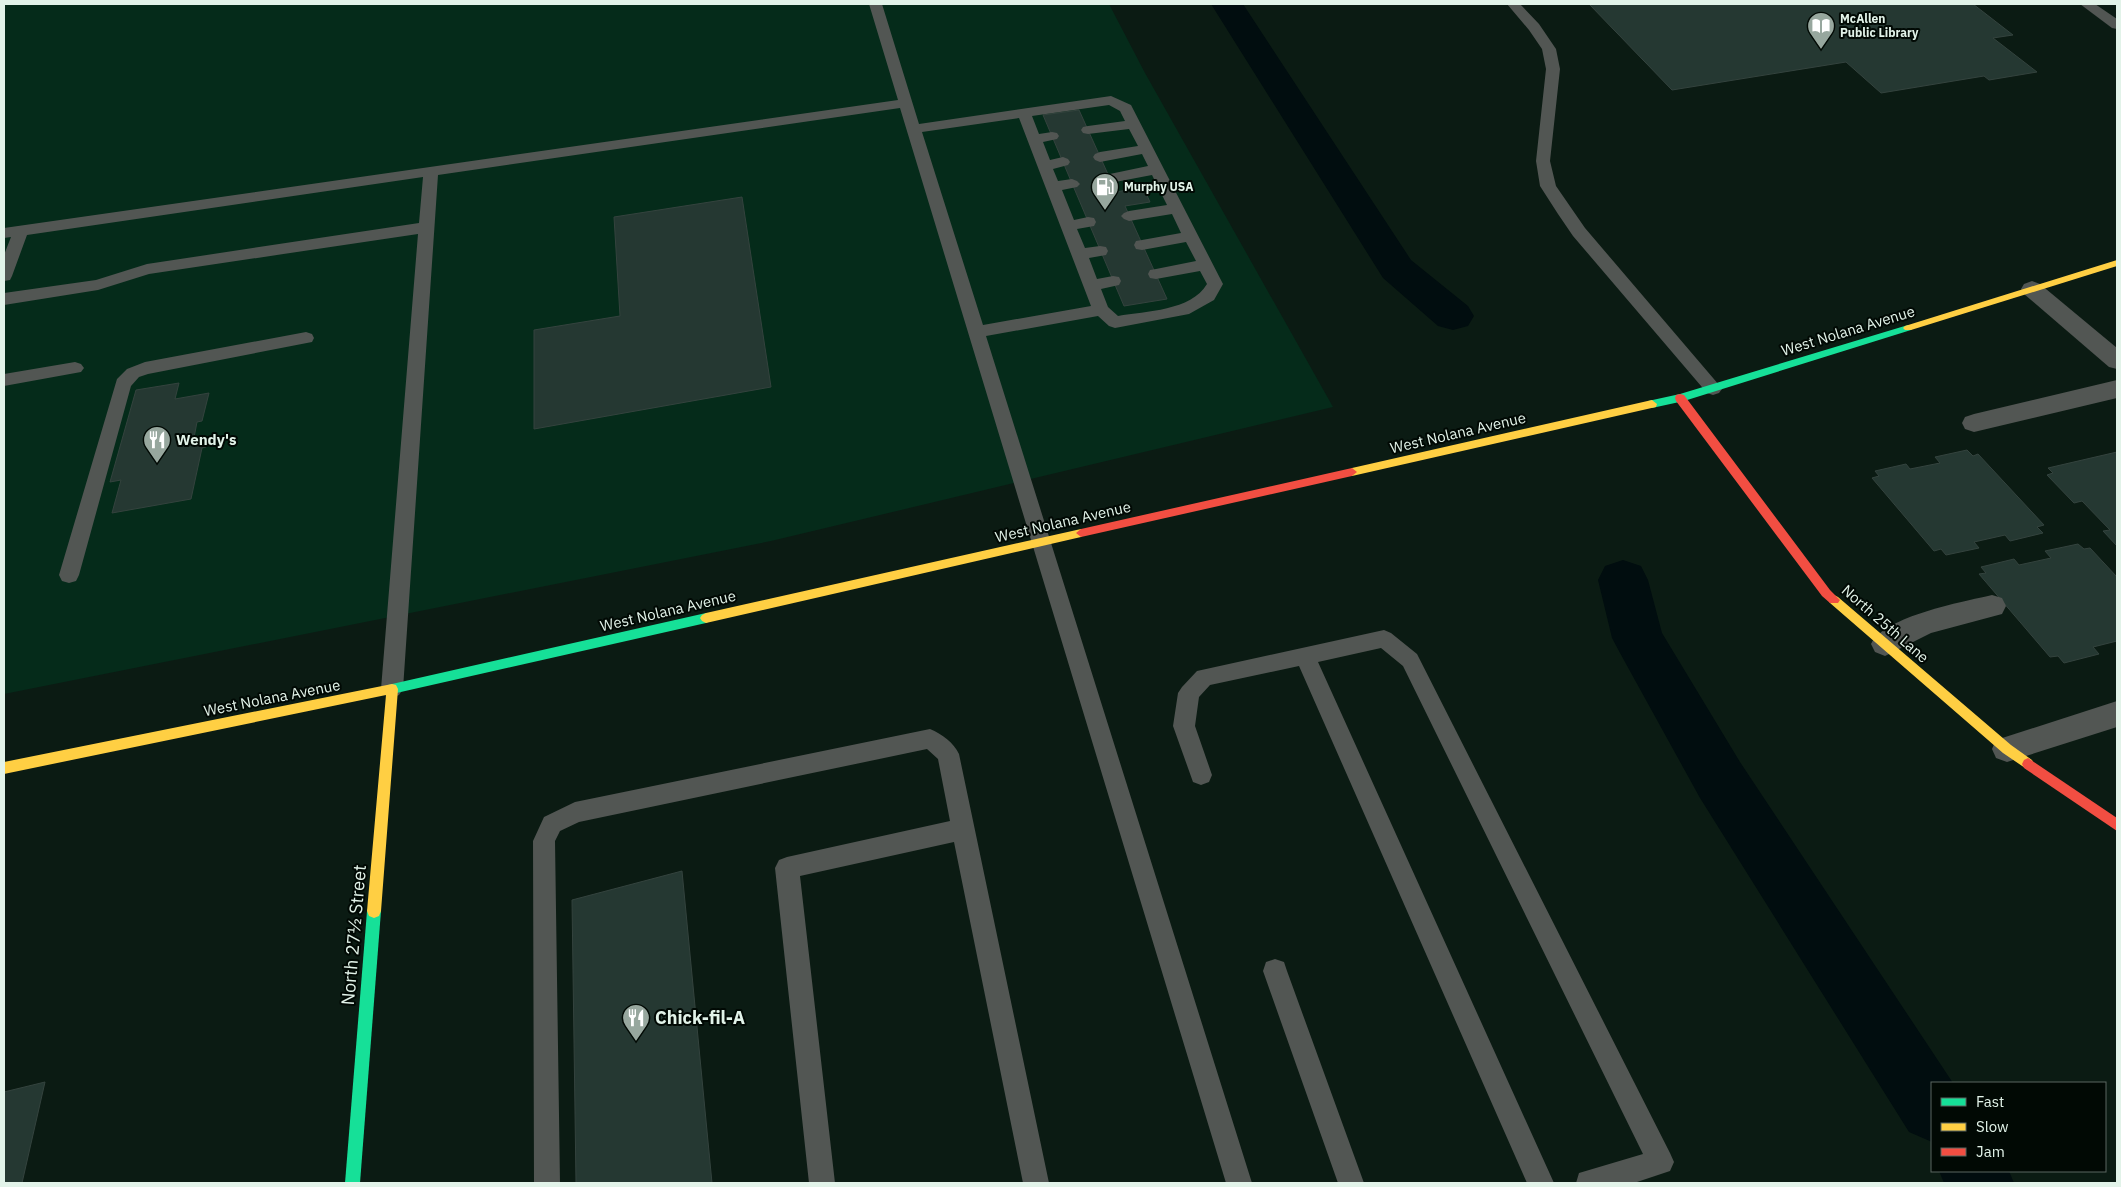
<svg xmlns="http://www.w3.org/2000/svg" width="2121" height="1187" font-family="'IBM Plex Sans',sans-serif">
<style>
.built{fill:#052b1a}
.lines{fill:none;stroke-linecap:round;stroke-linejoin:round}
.canal{fill:#010d0f;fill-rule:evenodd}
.building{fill:#253832;stroke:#34433e}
.lane{fill:#525653;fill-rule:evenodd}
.street{fill:#525653;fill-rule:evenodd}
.fast{fill:#16e098;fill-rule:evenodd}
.slow{fill:#ffcf43;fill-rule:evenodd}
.jam{fill:#f24e42;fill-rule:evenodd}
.labels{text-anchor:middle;stroke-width:4;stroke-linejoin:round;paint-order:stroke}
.far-poi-label{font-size:12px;font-weight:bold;fill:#e2f3e9;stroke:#010904;text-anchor:start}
.street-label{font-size:15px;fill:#e2f3e9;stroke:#010904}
.poi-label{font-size:15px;font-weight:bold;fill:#e2f3e9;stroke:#010904;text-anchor:start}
.near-street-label{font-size:18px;fill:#e2f3e9;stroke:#010904}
.near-poi-label{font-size:18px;font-weight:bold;fill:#e2f3e9;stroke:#010904;text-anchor:start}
</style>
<rect width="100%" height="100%" fill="#0b1b13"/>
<polygon class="built" points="4,4 1109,4 1145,73 1333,407 771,541 4,694"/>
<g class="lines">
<g class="canal">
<polygon points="1211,4 1243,4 1411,260 1468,306 1474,316 1468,326 1453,330 1438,326 1383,278"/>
<polygon points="1623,560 1641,566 1648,580 1662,633 1740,762 1953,1083 1932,1083 1932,1142 1909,1132 1700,798 1620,653 1612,638 1598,580 1605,566"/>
<polygon points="1939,1171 2009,1171 2014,1183 1944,1183"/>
</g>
</g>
<g class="building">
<polygon points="1589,4 1973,4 2013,35 1993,38 2037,72 1989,80 1984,76 1881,93 1846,62 1672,90"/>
<polygon points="1079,110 1116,192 1143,187 1150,202 1125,206 1167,299 1124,306 1043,115"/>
<polygon points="742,197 771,387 534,429 534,330 620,316 614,217"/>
<polygon points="179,383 175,399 209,393 202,421 197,422 193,443 207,441 206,447 202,448 191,499 112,513 121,480 110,482 136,390"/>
<polygon points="1967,450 1973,456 1978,454 2044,525 2037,527 2043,533 2010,541 2005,535 1974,542 1979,548 1946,555 1941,549 1934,551 1872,478 1879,476 1875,471 1906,464 1910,469 1940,463 1935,457"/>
<polygon points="2117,452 2117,546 2103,531 2110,530 2082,501 2074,503 2047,475 2053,473 2048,468"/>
<polygon points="2078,544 2084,549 2090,548 2117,577 2117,641 2093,647 2099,654 2064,663 2058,656 2050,657 1979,574 1986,573 1981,567 2014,559 2019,565 2051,558 2045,551"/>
<polygon points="682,871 712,1183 576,1183 572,900"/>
<polygon points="45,1082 22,1183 4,1183 4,1092"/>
</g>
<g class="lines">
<g class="lane">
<path d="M869 4H882L919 124 1111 96 1131 105 1223 284 1214 300 1189 314 1115 328 1109 326 1098 316 986 336 1252 1183H1226L900 108 438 175 403 689 399 695 392 698 385 695 381 689 418 234 149 274 98 290 4 305V293L96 280 147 264 419 223 423 177 27 235 12 276 10 280 4 281V255L11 237 4 238V228L898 100ZM1109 105 1120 111 1125 121 1088 126 1083 127 1081 130 1083 133 1088 134 1129 129 1138 146 1100 152 1095 154 1093 157 1095 160 1100 162 1142 154 1148 166 1105 175 1102 178 1105 181 1110 183 1152 175 1167 205 1129 211 1124 213 1121 216 1124 219 1129 221 1172 214 1181 233 1142 240 1136 241 1134 245 1136 249 1142 250 1186 242 1196 261 1156 269 1150 270 1148 274 1150 278 1156 279 1200 271 1207 284C1191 311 1146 311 1118 316L1108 307 1101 289 1119 285 1121 281 1119 277 1113 276 1097 279 1089 258 1106 255 1108 251 1106 247 1100 246 1085 248 1077 229 1094 226 1096 222 1094 218 1088 217 1074 220 1062 190 1077 187 1080 184 1077 181 1072 179 1058 181 1053 169 1068 165 1070 162 1068 159 1063 157 1050 160 1043 142 1057 139 1059 136 1057 133 1052 132 1039 134 1032 116ZM1019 118 1091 306 983 325 922 132Z"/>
<polygon points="1507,4 1520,4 1539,24 1556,49 1560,69 1550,161 1556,186 1585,228 1719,385 1722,389 1719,393 1713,395 1707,393 1573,236 1558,214 1540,186 1536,161 1546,69 1542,49 1529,30"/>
<polygon points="2080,4 2095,4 2117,19 2117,29 2112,28"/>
<polygon points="306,332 312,334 314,338 312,342 148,374 139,377 131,386 79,575 76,581 69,583 62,581 59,575 117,379 127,369 145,362"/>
<polygon points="75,362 81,364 84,368 81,372 4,386 4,374"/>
<polygon points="1384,630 1391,633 1417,654 1670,1153 1674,1162 1670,1171 1634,1183 1576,1183 1579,1173 1643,1154 1403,666 1381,648 1318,662 1554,1183 1527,1183 1299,666 1210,685 1199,697 1195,726 1212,775 1209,782 1201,785 1193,782 1173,726 1178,693 1182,687 1197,671"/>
<path d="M930 729C942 734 954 743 959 754L1049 1183H1023L954 842 800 876 835 1183H809L775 868 779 860 787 857 950 821 938 759 927 749 579 822 560 831 555 841 560 1183H534L533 841 544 817 575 802Z"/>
<polygon points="1275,959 1284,962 1287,971 1364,1183 1338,1183 1263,971 1266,962"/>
</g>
<g class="street">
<polygon points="2032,281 2040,284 2117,348 2117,369 2109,367 2024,294 2021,289 2024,284"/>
<polygon points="2117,380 2117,398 1974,432 1965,429 1962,423 1965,417 1974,414"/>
<path d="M1992 595 2002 598 2006 606 2002 614 1931 633 1885 656 1875 652 1871 644C1885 616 1962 602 1992 595Z"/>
<polygon points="2117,701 2117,727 2007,762 1996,758 1992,749 1996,740"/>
</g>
<g class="fast">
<polygon points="1908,325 1913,328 1911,330 1684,401 1652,408 1647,404 1648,401 1680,394"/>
<polygon points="706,613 710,615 712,618 710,621 706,623 392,694 388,693 386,689 388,685 392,684"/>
<polygon points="374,904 379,906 381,911 360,1183 345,1183 367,911 369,906"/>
</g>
<g class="slow">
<polygon points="2117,260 2117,266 1911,330 1905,330 1903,328 1905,326"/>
<polygon points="1652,400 1657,404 1656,407 1352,476 1347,472 1352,468"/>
<polygon points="1081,529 1086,533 1081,537 706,623 702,621 700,618 702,615 706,613"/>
<polygon points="1834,595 1838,597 2011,745 2032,760 2034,764 2032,768 2028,770 2003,753 1830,603 1828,600 1830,597"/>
<polygon points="392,684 396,685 398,689 381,911 379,916 374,918 369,916 367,911 386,695 4,774 4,762"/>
</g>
<g class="jam">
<polygon points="1680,394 1684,395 1830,590 1840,600 1838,603 1830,603 1822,596 1676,401 1675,398 1676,395"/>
<polygon points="1352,468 1357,472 1352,476 1081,537 1076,533 1081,529"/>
<polygon points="2028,758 2117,818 2117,831 2024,768 2022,764 2024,760"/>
</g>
</g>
<defs>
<symbol id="library-pin" viewBox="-11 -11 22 30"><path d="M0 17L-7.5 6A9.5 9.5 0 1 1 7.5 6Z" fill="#97a79e" stroke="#010904"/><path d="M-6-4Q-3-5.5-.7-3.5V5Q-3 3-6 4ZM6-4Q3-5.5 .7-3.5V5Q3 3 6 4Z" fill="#fff"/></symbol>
<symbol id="fuel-pin" viewBox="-11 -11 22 30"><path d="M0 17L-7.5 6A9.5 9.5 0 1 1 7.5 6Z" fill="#97a79e" stroke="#010904"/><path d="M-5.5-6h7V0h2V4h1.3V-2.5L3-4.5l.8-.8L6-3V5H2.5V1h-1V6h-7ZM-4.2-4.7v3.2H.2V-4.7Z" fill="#fff"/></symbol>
<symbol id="restaurant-pin" viewBox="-11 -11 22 30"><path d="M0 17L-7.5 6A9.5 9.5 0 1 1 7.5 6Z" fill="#97a79e" stroke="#010904"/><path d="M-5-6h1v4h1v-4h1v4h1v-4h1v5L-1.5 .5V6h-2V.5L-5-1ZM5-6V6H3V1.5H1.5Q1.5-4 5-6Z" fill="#fff"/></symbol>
</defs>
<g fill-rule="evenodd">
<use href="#library-pin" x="1805" y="10" width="32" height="43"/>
<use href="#fuel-pin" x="1089" y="171" width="32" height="43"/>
<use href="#restaurant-pin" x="141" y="424" width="32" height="43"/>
<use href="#restaurant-pin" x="620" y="1002" width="32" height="43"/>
</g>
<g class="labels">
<g class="far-poi-label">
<text x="1840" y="23">McAllen<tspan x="1840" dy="14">Public Library</tspan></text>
<text x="1124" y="191">Murphy USA</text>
</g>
<g class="street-label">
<text transform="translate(1848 331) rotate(-17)" y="5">West Nolana Avenue</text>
<text transform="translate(1458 433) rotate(-13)" y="5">West Nolana Avenue</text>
<text transform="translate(1063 522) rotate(-13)" y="5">West Nolana Avenue</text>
<text transform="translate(668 611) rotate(-13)" y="5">West Nolana Avenue</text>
<text transform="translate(1885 624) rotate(41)" y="5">North 25th Lane</text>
<text transform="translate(272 698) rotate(-11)" y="5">West Nolana Avenue</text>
</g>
<g class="poi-label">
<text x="176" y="445">Wendy's</text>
</g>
<g class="near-street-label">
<text transform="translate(354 935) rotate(-85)" y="6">North 27½ Street</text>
</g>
<g class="near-poi-label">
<text x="655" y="1024">Chick-fil-A</text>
</g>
</g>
<rect width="2121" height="1187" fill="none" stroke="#e2f3e9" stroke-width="10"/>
<rect x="1931" y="1082" width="175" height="90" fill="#010904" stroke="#5b6760"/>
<rect x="1941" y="1098" width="25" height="8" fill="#16e098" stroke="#5b6760"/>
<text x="1976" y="1107" font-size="15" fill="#e2f3e9">Fast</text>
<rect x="1941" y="1123" width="25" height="8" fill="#ffcf43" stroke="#5b6760"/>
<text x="1976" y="1132" font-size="15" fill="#e2f3e9">Slow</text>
<rect x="1941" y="1148" width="25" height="8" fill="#f24e42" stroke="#5b6760"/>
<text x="1976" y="1157" font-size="15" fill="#e2f3e9">Jam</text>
</svg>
